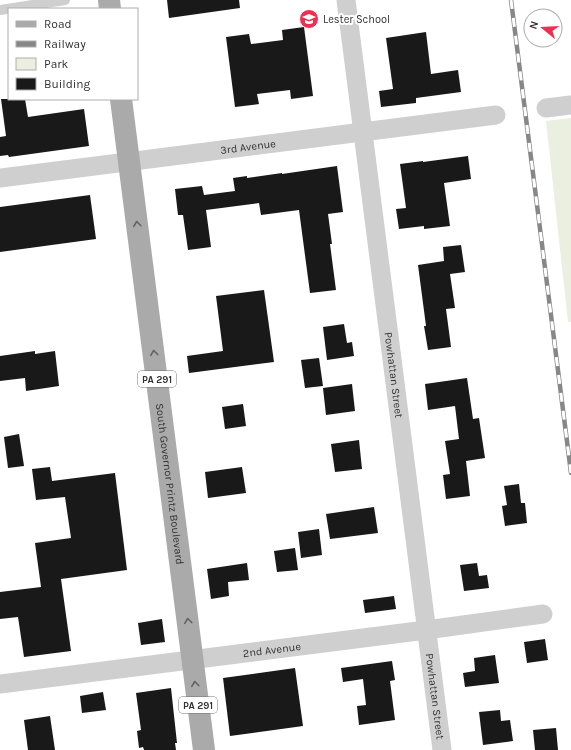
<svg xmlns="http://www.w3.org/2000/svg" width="571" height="750" font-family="Karla,sans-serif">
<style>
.green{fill:#eaefe0}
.building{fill:#191919}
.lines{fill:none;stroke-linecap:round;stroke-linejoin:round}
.service{stroke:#cfcfcf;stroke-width:10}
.minor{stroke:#cfcfcf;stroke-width:19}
.primary{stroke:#aaa;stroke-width:22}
.rail-casing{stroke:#878787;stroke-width:4.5}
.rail{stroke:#fff;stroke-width:3;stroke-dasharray:9;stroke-linecap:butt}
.oneway{stroke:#626262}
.labels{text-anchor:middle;stroke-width:4;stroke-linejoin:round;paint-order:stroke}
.shield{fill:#fff;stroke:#707070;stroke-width:1}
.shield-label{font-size:10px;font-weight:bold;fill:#323232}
.poi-label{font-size:11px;fill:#323232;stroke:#fff;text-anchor:start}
.street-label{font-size:11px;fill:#323232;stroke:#fff}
</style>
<rect width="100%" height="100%" fill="#fff"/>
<polygon class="green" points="571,118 571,322 568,322 546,121"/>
<g class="building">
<polygon points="167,0 239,0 240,8 169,18"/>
<polygon points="304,27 313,96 291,99 290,90 257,94 259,104 235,107 226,37 249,34 251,44 283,40 282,30"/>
<polygon points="426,32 431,74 458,70 461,92 416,98 416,103 381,107 379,91 393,89 386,38"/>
<polygon points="1,99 25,99 28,117 84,109 89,146 9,157 8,155 0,156 0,137 6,136"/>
<polygon points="468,156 471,179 444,183 450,226 424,229 424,226 399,229 396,209 406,208 400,164 423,161 423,162"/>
<polygon points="337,166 343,212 328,214 332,244 330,244 336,290 310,293 299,210 261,215 259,203 206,210 211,247 188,250 183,215 178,215 175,189 202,186 204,195 235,191 233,178 247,176 247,178 282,173 282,174"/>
<polygon points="90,195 96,239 0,252 0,207"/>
<polygon points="461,245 465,272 450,274 455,308 446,309 451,347 428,350 424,326 426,326 418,265 444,261 443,247"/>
<polygon points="264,290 274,362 189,373 187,356 223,351 216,296"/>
<polygon points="344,324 347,343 352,342 354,356 327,360 323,327"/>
<polygon points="35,351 35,354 55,351 59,386 26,391 25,378 0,381 0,356"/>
<polygon points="319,358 323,386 305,388 301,360"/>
<polygon points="467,378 473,419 479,418 485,458 466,461 470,496 446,499 443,475 450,474 445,441 459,439 455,406 428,410 425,384"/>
<polygon points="352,384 355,411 326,415 323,388"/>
<polygon points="243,404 246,426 225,429 222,407"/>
<polygon points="19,434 24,466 8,468 4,437"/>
<polygon points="359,440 362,469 335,472 331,444"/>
<polygon points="50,467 52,481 115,473 127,570 61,579 71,651 24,657 18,617 0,619 0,592 41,587 35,543 71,538 65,497 36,500 32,469"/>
<polygon points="242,467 246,493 208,498 205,472"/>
<polygon points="519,484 521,503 525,503 527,523 505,526 502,506 507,505 504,486"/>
<polygon points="374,507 378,533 330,539 326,514"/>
<polygon points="319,529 322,555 301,558 298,532"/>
<polygon points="295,548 298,570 277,572 274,551"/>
<polygon points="247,563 249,580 228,582 229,596 211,599 207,569"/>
<polygon points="477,563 479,576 487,575 489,588 464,591 460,565"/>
<polygon points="394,596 396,609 365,613 363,600"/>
<polygon points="162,619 165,642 141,645 138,623"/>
<polygon points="545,639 548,660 527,663 524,642"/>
<polygon points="495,655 499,683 465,687 463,673 475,671 474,658"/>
<polygon points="392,661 395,680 390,681 395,720 359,725 357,706 366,705 363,679 343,682 341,668"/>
<polygon points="295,668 303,726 230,736 223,678"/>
<polygon points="171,688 177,743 175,743 176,750 144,750 143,747 139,748 137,731 141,730 136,693"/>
<polygon points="103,692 106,710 82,713 80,696"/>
<polygon points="500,710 501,721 510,720 513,741 483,745 479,712"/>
<polygon points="50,716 55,750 28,750 24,720"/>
<polygon points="556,728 558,750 535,750 533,730"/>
</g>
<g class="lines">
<polyline class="service" points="0,10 65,0"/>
<g class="minor">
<path id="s1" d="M346 0 442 750"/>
<polyline points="546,108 571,105"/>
<path id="s2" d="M0 178 496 115"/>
<path id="s3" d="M0 684 426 630 543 614"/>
</g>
<g class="primary">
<polyline points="109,0 110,9"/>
<path id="s4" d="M121 99 204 750"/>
</g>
<defs>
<polyline id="rail" points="511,0 571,473"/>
</defs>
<use href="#rail" class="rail-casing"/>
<use href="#rail" class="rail"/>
</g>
<defs><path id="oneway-chevron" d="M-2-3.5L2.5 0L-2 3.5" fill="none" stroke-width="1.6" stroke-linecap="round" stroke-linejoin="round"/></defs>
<g class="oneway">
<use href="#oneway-chevron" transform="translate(137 224) rotate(-97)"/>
<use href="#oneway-chevron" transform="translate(154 353) rotate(-97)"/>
<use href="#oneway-chevron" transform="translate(188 621) rotate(-97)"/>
<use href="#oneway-chevron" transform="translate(195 684) rotate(-97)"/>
</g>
<defs>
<symbol id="school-disc" viewBox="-11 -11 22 22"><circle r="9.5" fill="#ee2f52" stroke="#fff"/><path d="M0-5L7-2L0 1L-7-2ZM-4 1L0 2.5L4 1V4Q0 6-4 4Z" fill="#fff"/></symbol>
</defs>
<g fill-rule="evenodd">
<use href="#school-disc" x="298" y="8" width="22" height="22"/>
</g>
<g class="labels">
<g class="shield">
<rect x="138" y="371" width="38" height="16" rx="3"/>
<rect x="179" y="697" width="38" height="16" rx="3"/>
</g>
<g class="shield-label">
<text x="157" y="383">PA 291</text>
<text x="198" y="709">PA 291</text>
</g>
<g class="poi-label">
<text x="323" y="23">Lester School</text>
</g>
<g class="street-label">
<text dy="4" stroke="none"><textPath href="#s2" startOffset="250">3rd Avenue</textPath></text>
<text dy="4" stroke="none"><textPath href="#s1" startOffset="378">Powhattan Street</textPath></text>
<text dy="4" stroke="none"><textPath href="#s4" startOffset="388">South Governor Printz Boulevard</textPath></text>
<text dy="4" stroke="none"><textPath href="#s3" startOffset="274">2nd Avenue</textPath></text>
<text dy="4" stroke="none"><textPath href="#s1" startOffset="702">Powhattan Street</textPath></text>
</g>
</g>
<rect x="8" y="8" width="130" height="92" fill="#ffffff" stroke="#adadad"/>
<rect x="16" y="21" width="20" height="6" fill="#aaaaaa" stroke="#adadad"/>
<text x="44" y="28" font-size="12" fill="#323232">Road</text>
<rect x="16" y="41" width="20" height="6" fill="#878787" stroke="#adadad"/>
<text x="44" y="48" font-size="12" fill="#323232">Railway</text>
<rect x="16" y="58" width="20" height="12" fill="#eaefe0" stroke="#adadad"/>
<text x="44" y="68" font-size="12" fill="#323232">Park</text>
<rect x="16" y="78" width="20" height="12" fill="#191919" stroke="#adadad"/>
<text x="44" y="88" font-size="12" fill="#323232">Building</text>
<g transform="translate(543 28) rotate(288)"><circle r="19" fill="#ffffff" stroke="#adadad"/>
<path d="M0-3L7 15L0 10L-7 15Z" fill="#ee2f52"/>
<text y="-6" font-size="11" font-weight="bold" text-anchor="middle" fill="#323232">N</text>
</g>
</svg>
